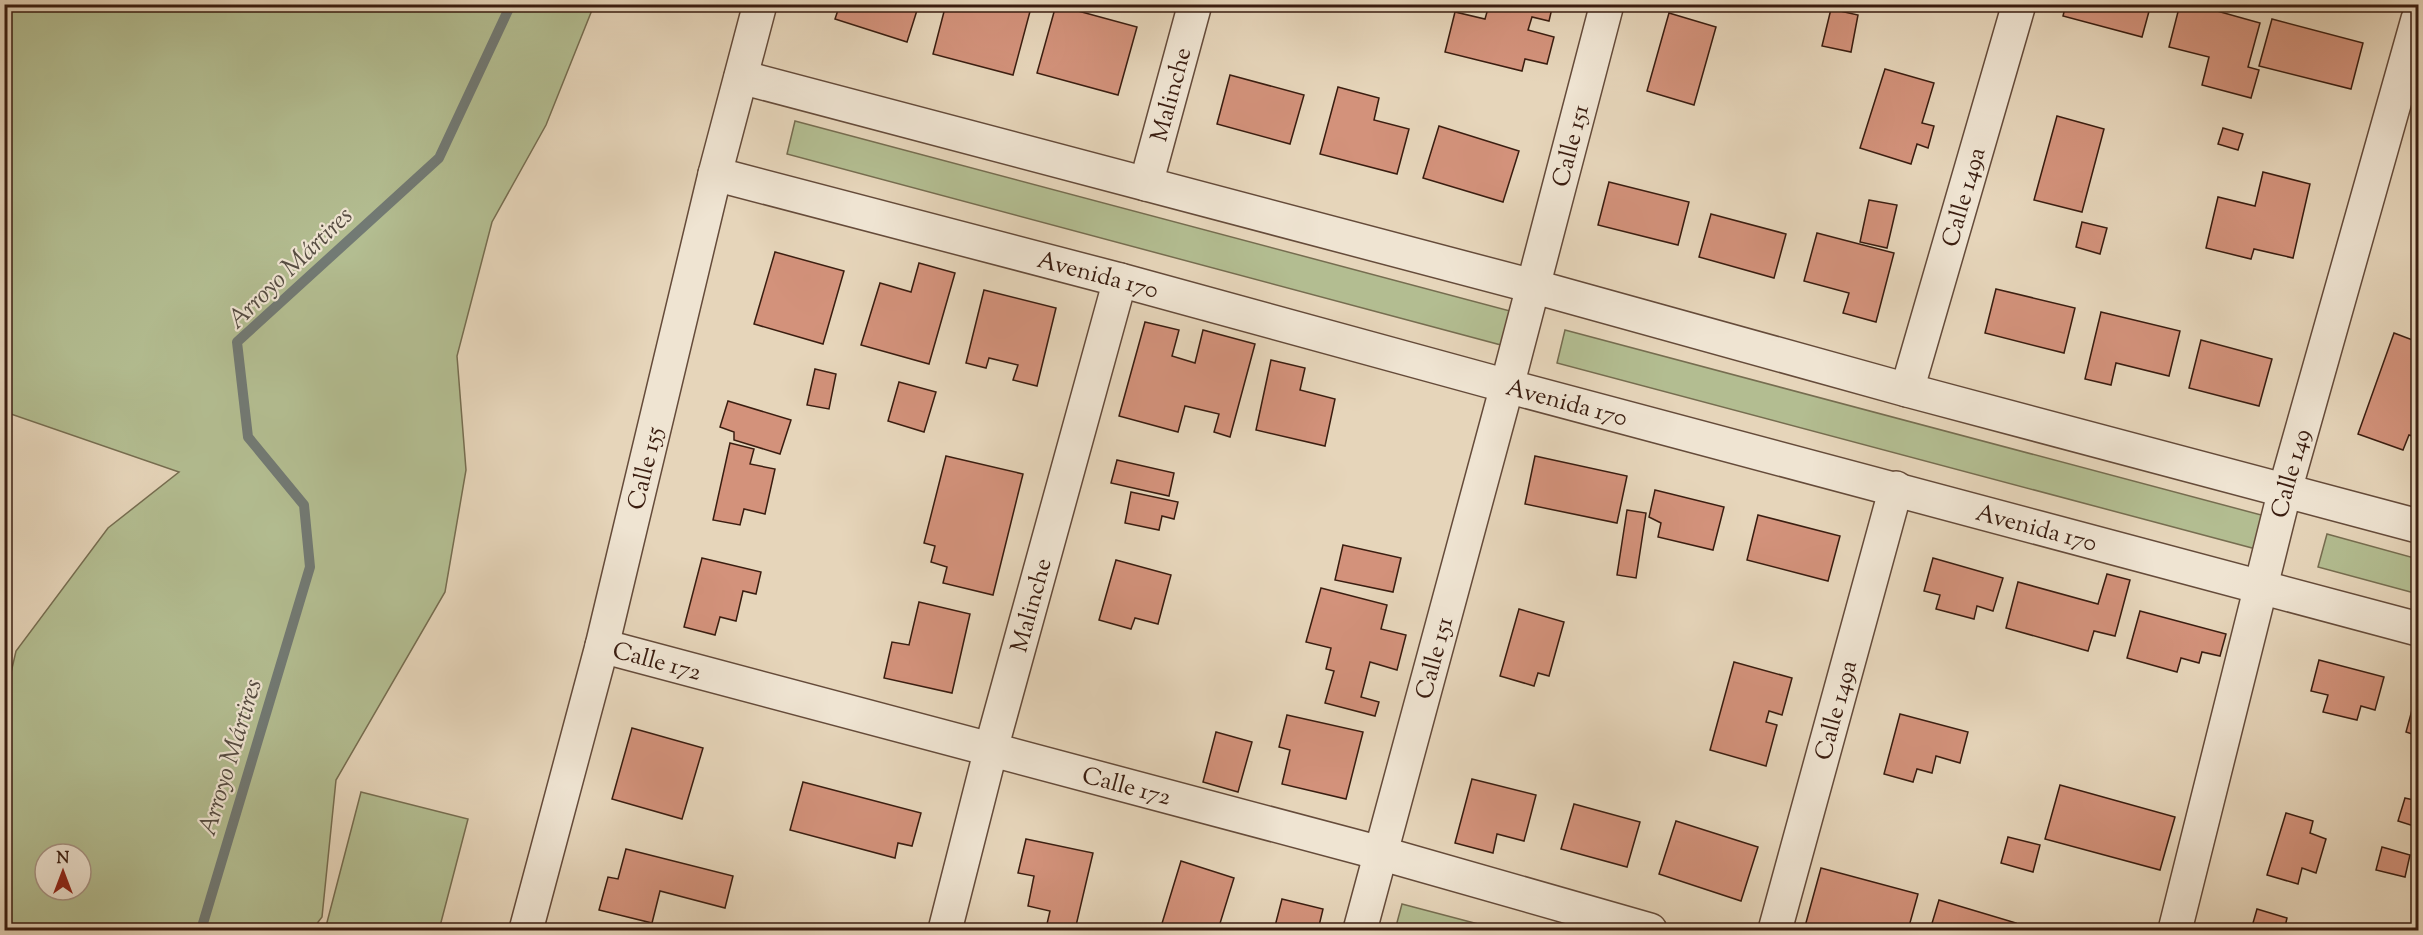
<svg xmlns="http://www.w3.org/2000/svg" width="2423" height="935" font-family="'Sorts Mill Goudy',serif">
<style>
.green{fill:#b3bd91;stroke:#766d50;stroke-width:1.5;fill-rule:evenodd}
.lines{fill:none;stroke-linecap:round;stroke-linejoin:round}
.stream{stroke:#727a74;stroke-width:10}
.building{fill:#d3927b;stroke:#3a1d10;stroke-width:1.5}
.minor-casing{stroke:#654b3a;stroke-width:36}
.minor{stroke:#efe4d2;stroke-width:33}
.labels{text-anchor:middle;stroke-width:4.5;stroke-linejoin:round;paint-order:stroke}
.street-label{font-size:24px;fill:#3a1d10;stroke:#efe4d2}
.water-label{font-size:26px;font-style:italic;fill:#564c42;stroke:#efe4d2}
</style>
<rect width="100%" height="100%" fill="#e6d5ba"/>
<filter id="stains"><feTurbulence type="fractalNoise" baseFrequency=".00333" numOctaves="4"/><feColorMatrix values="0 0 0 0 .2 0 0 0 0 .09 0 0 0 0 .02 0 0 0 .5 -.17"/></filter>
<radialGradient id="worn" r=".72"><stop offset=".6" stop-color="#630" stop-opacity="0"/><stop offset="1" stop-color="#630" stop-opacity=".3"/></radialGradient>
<g class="green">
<path d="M5 4 594 5 546 125 492 222 457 356 466 470 445 592 336 780 322 917 312 930H5L4 703 16 651 108 528 179 472 5 412ZM45 854H81V890H45Z"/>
<polygon points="795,121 1510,311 1501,345 787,154"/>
<polygon points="1565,330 2280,520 2271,553 1557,363"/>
<polygon points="2327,534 2418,559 2418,594 2318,567"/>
<polygon points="361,792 468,819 439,930 325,930"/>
<polygon points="1402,904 1501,930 1395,930"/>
</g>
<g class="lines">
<polyline class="stream" points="201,930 310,567 304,505 248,437 237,342 439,158 511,4"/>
</g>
<g class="building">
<polygon points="840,4 919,4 907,42 835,19"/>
<polygon points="946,4 1032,4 1013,75 933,54"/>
<polygon points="1486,4 1553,4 1549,21 1532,17 1528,30 1554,37 1547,64 1525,59 1522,71 1445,52 1455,12 1485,19 1489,5"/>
<polygon points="2066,4 2151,4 2142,37 2063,16"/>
<polygon points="2180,4 2192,4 2260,23 2248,67 2259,70 2251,98 2202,85 2209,57 2169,47"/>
<polygon points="1056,5 1137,27 1118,95 1037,73"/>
<polygon points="1831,9 1858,15 1851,52 1822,46"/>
<polygon points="1669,13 1716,27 1694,105 1647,91"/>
<polygon points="2272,19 2363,43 2351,89 2259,66"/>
<polygon points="1885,69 1934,83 1922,123 1934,126 1928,148 1917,144 1911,164 1860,148"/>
<polygon points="1230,75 1304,95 1290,144 1217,124"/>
<polygon points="1338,87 1379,98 1374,120 1409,129 1397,174 1320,154"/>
<polygon points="2057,116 2104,129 2082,212 2034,200"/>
<polygon points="1439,126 1519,151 1503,202 1423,178"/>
<polygon points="2223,128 2243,134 2238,150 2218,144"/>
<polygon points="2263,172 2310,184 2293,258 2254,249 2251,259 2206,248 2218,197 2255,206"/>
<polygon points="1609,182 1689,202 1678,245 1598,225"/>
<polygon points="1869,200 1897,205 1887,248 1860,242"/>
<polygon points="1711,214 1786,234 1774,278 1699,257"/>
<polygon points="2082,222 2107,228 2100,254 2076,247"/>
<polygon points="1817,233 1894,253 1876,322 1843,313 1849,293 1804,281"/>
<polygon points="775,252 844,271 823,344 754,324"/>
<polygon points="919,263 955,273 929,364 861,345 880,283 911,292"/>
<polygon points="1996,289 2075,308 2064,353 1985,333"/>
<polygon points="984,290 1056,308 1037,386 1013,380 1018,365 989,358 986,368 966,363"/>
<polygon points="2101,312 2180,331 2169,376 2116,363 2111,385 2085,379"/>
<polygon points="1145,322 1179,330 1172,356 1195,363 1203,330 1255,344 1230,437 1214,432 1219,414 1185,406 1178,432 1119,416"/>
<polygon points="2394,333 2418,342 2418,438 2409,435 2403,450 2358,434"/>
<polygon points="2201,340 2272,359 2259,406 2189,388"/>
<polygon points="1271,360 1305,368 1300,390 1335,399 1325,446 1256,430"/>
<polygon points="815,369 836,374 829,409 807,405"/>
<polygon points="899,382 936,392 924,432 888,421"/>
<polygon points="728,401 791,420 780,454 734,440 734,432 720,427"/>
<polygon points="730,443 754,449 750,464 775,469 765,514 744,509 740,525 713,520"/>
<polygon points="946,456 1023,474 993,595 943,583 947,567 931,562 935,546 924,543"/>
<polygon points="1535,456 1627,476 1617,523 1525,504"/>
<polygon points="1117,460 1174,473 1169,496 1111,483"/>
<polygon points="1655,490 1724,507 1713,550 1658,537 1661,523 1649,517"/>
<polygon points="1131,492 1178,502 1174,519 1162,516 1159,530 1125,523"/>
<polygon points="1627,510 1646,513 1636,578 1617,575"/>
<polygon points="1758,515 1840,536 1828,581 1747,560"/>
<polygon points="1343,545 1401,558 1393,592 1335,580"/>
<polygon points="702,558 761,572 756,594 743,591 736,621 720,617 715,635 684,627"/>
<polygon points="1933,558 2003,578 1993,611 1977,606 1974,619 1936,609 1940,595 1924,591"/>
<polygon points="1116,560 1171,575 1158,624 1135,618 1131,629 1099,620"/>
<polygon points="2107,574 2130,580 2115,636 2094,631 2088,651 2006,628 2018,582 2098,604"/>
<polygon points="1321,588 1387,605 1381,629 1406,635 1397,670 1370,662 1361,697 1379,702 1375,716 1325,703 1334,671 1326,669 1331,648 1306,642"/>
<polygon points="919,602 970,614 952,693 884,678 892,642 909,645"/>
<polygon points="1519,609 1564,622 1549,676 1538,673 1534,686 1500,676"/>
<polygon points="2140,611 2226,634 2220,656 2202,652 2199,663 2181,658 2177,672 2127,658"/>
<polygon points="2319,660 2384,677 2375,710 2361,706 2357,720 2323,712 2328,695 2311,691"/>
<polygon points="1734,662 1792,678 1782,715 1769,711 1766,722 1777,725 1766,766 1710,750"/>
<polygon points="2418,688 2418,736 2406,732"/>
<polygon points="1900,714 1968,732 1960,763 1936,756 1932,773 1917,769 1913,782 1884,774"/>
<polygon points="1287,715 1363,732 1346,799 1282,784 1290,750 1279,747"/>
<polygon points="632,728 703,748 682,819 612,799"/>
<polygon points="1216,732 1252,742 1238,792 1203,782"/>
<polygon points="1472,779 1536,795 1524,841 1497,834 1493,853 1455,843"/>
<polygon points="803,782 921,813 912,846 898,843 895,858 790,830"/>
<polygon points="2060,785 2175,817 2160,870 2045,839"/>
<polygon points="2405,798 2418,801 2417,827 2398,821"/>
<polygon points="1574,804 1640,822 1627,867 1561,849"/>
<polygon points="2286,813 2313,821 2310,833 2326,839 2316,873 2302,868 2298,884 2267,875"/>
<polygon points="1676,821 1758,847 1741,901 1659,874"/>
<polygon points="2008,837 2040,845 2033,872 2001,863"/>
<polygon points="1026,839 1093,853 1075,930 1046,928 1050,911 1028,906 1034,876 1018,873"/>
<polygon points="2382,847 2410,855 2405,877 2376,870"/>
<polygon points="626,849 733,876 725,908 660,891 652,923 599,910 608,877 618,879"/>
<polygon points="1181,861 1234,878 1218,930 1200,927 1199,930 1160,930"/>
<polygon points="1821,868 1918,894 1908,930 1804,930"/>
<polygon points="1282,899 1323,909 1318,930 1274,930"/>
<polygon points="1939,900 2016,923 2014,930 1930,930"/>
<polygon points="2257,909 2287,918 2285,927 2297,930 2251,930"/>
</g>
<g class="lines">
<defs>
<g id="minor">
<polyline points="741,77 1532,286 1907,390 2418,526"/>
<path id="s1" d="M715 174 1120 280 1507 386 2418 629"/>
<path id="s2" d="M1146 184 1195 4"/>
<path id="s3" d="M1907 390 2019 4"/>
<path id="s4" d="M602 646 1380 853 1650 930"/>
<path id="s5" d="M526 930 602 646 715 174 760 4"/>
<path id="s6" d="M945 930 991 749 1120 280"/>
<path id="s7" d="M1360 930 1507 386 1607 4"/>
<path id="s8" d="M1775 930 1896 488"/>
<path id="s9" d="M2175 930 2285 490 2418 19"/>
</g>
</defs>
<use href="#minor" class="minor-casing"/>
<use href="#minor" class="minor"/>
</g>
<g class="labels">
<g class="street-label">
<text dy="8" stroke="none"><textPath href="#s2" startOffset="93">Malinche</textPath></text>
<text dy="8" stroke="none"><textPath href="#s7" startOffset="812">Calle 151</textPath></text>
<text dy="8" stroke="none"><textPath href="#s3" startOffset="201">Calle 149a</textPath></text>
<text dy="8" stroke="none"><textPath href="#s1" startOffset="396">Avenida 170</textPath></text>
<text dy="8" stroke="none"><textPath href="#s1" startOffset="882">Avenida 170</textPath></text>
<text dy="8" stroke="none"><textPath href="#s5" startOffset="477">Calle 155</textPath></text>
<text dy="8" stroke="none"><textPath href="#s9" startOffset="471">Calle 149</textPath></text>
<text dy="8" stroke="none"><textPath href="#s1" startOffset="1368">Avenida 170</textPath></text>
<text dy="8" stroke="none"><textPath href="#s6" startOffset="336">Malinche</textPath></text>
<text dy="8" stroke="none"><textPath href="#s7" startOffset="282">Calle 151</textPath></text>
<text dy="8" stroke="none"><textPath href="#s4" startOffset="57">Calle 172</textPath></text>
<text dy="8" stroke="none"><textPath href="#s8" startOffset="228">Calle 149a</textPath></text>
<text dy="8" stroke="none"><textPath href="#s4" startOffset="543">Calle 172</textPath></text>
</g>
<g class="water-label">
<text transform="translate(289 267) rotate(-44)" y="9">Arroyo Mártires</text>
<text transform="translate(229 757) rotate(-73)" y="9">Arroyo Mártires</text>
</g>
</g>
<rect width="2423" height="935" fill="none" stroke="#e6d5ba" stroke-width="24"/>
<rect x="6" y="6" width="2411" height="923" fill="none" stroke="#3a1d10" stroke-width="3"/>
<rect x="12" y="12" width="2399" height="911" fill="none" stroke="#3a1d10" stroke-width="1.5"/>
<g transform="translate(63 872)"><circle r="28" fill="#efe4d2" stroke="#a79484" stroke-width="1.5"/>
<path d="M0-4.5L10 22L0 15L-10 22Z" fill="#8f2418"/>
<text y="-9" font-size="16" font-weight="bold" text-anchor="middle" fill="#3a1d10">N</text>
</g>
<rect width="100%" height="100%" filter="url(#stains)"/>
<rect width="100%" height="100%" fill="url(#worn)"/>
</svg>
